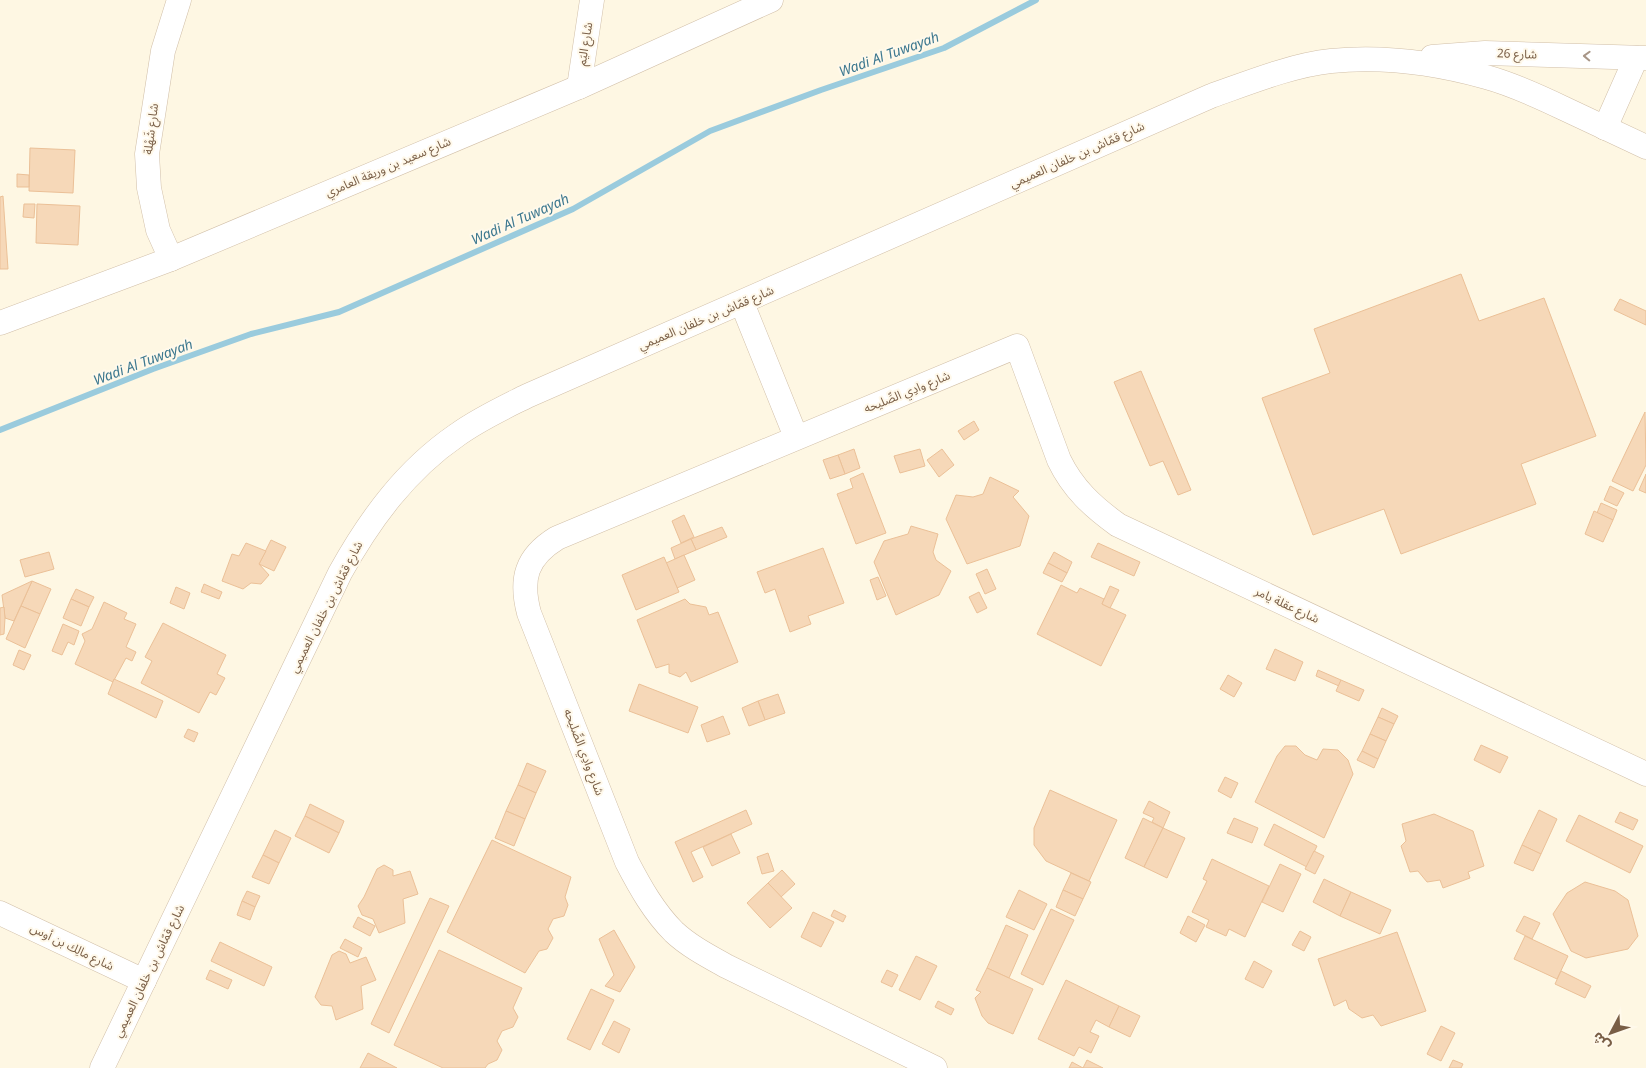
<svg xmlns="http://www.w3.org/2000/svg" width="1646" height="1068" font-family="'Noto Sans','Noto Sans Arabic',sans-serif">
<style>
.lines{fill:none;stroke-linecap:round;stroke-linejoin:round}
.stream{stroke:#9acbdd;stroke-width:6}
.building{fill:#f6d8b8;stroke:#ebc097}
.street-casing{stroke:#d1bfa8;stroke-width:25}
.street{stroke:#fff;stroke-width:24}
.oneway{stroke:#a89687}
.labels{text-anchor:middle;stroke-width:4;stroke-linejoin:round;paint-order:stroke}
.street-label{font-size:12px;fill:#795e46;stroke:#fff9eb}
.water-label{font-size:14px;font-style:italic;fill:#3d788f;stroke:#fff9eb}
</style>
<rect width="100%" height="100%" fill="#fef7e3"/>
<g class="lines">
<polyline class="stream" points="0,430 153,369 251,334 339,312 573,209 710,131 821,90 944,48 1036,0"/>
</g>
<g class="building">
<polygon points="30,148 75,150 73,193 29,191"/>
<polygon points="17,174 29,175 29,187 17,187"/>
<polygon points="3,196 8,269 0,269 0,197"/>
<polygon points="24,204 35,204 34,218 23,217"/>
<polygon points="37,204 80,206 78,245 36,243"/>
<polygon points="1461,274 1479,321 1544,298 1596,436 1521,464 1536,504 1401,554 1384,509 1313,535 1262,398 1330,373 1314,329"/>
<polygon points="1620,299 1646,311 1646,325 1614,310"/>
<polygon points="1141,371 1191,490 1178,495 1163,461 1150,466 1114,382"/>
<polygon points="1645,412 1646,465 1633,491 1612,481"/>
<polygon points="974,421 979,430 964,440 958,431"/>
<polygon points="854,449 860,468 845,474 838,455"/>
<polygon points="920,449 925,466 900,473 894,456"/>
<polygon points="942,449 954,465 939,477 927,460"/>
<polygon points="838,455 845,474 830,479 823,460"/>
<polygon points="863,473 886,533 856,544 837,494 853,488 850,479"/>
<polygon points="1646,474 1646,493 1639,490"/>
<polygon points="990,477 1019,491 1013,497 1029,516 1020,546 967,564 946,519 956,495 973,497 983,494"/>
<polygon points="1610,486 1624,493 1617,506 1604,500"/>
<polygon points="1601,503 1617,510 1613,520 1597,513"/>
<polygon points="1594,511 1613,520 1603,542 1585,534"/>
<polygon points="684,515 694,537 681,543 672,521"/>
<polygon points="911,526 938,534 933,552 936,560 951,571 939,595 896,615 874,562 884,541 908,534"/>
<polygon points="722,527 727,537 696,550 691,539"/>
<polygon points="691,539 696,550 675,559 671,548"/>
<polygon points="271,540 286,547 274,571 259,564"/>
<polygon points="246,543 266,551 259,564 269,575 261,584 251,583 243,589 222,581 232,554 239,556"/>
<polygon points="1098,543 1140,562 1134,576 1091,557"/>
<polygon points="823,548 844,603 808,616 811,624 790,632 775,589 765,593 757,572"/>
<polygon points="49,552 54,569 25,577 20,560"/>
<polygon points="1054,552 1072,562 1067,573 1048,563"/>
<polygon points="684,555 695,580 677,588 666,563"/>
<polygon points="664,557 679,592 636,610 622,575"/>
<polygon points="1048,563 1067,573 1062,582 1043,573"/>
<polygon points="987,569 996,589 985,594 976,574"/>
<polygon points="878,577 886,596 877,600 870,580"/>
<polygon points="32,581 51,589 40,614 21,606"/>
<polygon points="32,581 14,621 5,618 2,595"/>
<polygon points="204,584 222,592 219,599 201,592"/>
<polygon points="1061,585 1077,593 1080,588 1104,599 1102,604 1126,615 1101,666 1037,634"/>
<polygon points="1110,586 1119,590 1110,608 1102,604"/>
<polygon points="176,587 190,593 184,609 170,603"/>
<polygon points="76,589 94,597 89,607 71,599"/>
<polygon points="979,592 987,608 977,613 969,597"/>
<polygon points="71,599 89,607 81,626 63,618"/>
<polygon points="685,599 690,604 706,607 709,615 718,612 738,662 691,682 686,672 680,677 669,673 669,664 656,668 637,620"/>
<polygon points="104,602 127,613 124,619 136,624 126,647 136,652 132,661 126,658 113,682 75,664 85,641 82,634 92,629"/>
<polygon points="21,606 40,614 25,648 6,639"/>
<polygon points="4,607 5,618 4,634 0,635 0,608"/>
<polygon points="163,623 226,655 217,674 225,678 216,695 210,692 199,713 141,683 152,661 145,657"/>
<polygon points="63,624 79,631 74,645 68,642 62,655 52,651"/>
<polygon points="1275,649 1303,662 1295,681 1266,669"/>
<polygon points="19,650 31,655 24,670 13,665"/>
<polygon points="1318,670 1341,680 1339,686 1316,676"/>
<polygon points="1228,675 1242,683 1234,697 1220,689"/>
<polygon points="114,679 163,701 156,718 108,694"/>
<polygon points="1341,680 1364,690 1359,701 1336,691"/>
<polygon points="639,684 698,707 688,733 629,711"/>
<polygon points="778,694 785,713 765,720 758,701"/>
<polygon points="758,701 765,720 749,726 742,708"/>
<polygon points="1382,708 1398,716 1394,724 1378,717"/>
<polygon points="723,716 730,734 707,742 701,725"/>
<polygon points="1378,717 1394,724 1386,741 1370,734"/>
<polygon points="188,729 198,733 194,742 184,737"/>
<polygon points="1370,734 1386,741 1378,759 1362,751"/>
<polygon points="1481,745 1508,757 1500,773 1474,760"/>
<polygon points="1285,746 1296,746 1305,755 1317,760 1323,749 1338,750 1348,760 1353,774 1324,838 1255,802 1277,756"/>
<polygon points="1362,751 1378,759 1374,768 1357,760"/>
<polygon points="527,763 546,771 536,793 518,785"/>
<polygon points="1225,777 1238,783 1231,798 1218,791"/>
<polygon points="518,785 536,793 525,819 506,811"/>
<polygon points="1050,790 1117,820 1089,881 1046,861 1034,845 1034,828"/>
<polygon points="1149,801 1170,812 1163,828 1152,822 1154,818 1143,813"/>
<polygon points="310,804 344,821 339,833 305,816"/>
<polygon points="746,810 752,824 691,852 703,877 693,882 675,842"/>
<polygon points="1539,810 1557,819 1541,854 1522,845"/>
<polygon points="506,811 525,819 514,846 495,838"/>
<polygon points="1620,812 1638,820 1633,830 1615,822"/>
<polygon points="1434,814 1473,831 1484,866 1468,872 1470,878 1443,888 1440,880 1427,882 1418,871 1410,872 1401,846 1406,841 1402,824"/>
<polygon points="1579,815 1643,846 1630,873 1566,841"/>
<polygon points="305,816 339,833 329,853 295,836"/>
<polygon points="1143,818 1163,828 1144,867 1125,858"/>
<polygon points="1234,818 1258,828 1252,843 1227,833"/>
<polygon points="1274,824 1317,846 1307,867 1264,845"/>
<polygon points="1163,828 1185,838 1167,878 1144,867"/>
<polygon points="275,830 291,838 279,863 263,855"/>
<polygon points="731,834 740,853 712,866 703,847"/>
<polygon points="492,840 571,877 565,897 568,905 564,916 553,919 548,929 553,938 547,949 539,951 525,973 447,932"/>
<polygon points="1522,845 1541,854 1533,871 1514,863"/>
<polygon points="1314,851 1324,856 1315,874 1305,869"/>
<polygon points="768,853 774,871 762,874 757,857"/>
<polygon points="263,855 279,863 269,884 252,877"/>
<polygon points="1212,859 1269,886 1245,937 1229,929 1226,936 1206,927 1209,920 1192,912 1207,881 1203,879"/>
<polygon points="1280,864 1301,874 1283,912 1262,902"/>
<polygon points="384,865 393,870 393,876 410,871 418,894 403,899 405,923 379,933 373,919 362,915 358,906 364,897 377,869"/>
<polygon points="782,870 795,884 781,897 768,883"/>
<polygon points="1071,873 1091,882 1083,899 1063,890"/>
<polygon points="1324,879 1351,892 1340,916 1313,902"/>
<polygon points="1585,882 1615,891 1628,900 1638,936 1628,949 1586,958 1571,951 1553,914 1567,893"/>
<polygon points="768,883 792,908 770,928 747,903"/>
<polygon points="1019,890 1047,904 1034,930 1006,917"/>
<polygon points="1063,890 1083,899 1075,916 1056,907"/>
<polygon points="247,891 260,896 255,907 242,901"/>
<polygon points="1351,892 1391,910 1380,934 1340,916"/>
<polygon points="430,898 449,906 389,1033 371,1024"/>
<polygon points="242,901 255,907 250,920 237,915"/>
<polygon points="1051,909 1074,920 1043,985 1021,974"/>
<polygon points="834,910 846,916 843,922 831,916"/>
<polygon points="813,912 834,922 821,947 801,937"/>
<polygon points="1188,916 1205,925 1196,942 1180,933"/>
<polygon points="1524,916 1540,923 1532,939 1516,931"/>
<polygon points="358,917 375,926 370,936 353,927"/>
<polygon points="1006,925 1028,935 1009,978 987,968"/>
<polygon points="614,930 635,967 620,992 605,986 614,975 599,939"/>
<polygon points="1300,931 1311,937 1304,951 1292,945"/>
<polygon points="1397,932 1426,1011 1381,1026 1373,1015 1362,1018 1349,1009 1346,1000 1334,1006 1318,959"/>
<polygon points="1525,936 1568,956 1557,979 1514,959"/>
<polygon points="345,939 362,948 358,957 340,948"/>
<polygon points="220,942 272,967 264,986 211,961"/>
<polygon points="439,950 522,988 513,1008 518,1017 513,1027 502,1031 497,1041 502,1050 497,1060 488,1064 485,1068 443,1068 394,1045"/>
<polygon points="339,951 346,954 350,963 366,957 376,980 361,986 363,1009 336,1020 332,1006 321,1005 315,997 332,955"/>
<polygon points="916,956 937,966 920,1000 899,990"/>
<polygon points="1254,961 1272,971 1263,988 1245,979"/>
<polygon points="987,968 1033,989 1013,1034 988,1023 982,1016 975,998 981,992 976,990"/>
<polygon points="210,970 232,980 228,989 206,979"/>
<polygon points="887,970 898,975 892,987 881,982"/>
<polygon points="1561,971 1591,986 1585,998 1555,984"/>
<polygon points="1066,980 1119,1006 1109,1027 1096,1020 1090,1032 1099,1036 1091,1053 1079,1047 1074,1056 1038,1039"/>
<polygon points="591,989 614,1000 590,1050 567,1039"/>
<polygon points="938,1001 954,1009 951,1015 935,1007"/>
<polygon points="1119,1006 1140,1016 1130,1037 1109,1027"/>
<polygon points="614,1021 630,1029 619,1053 602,1044"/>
<polygon points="1441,1026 1455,1033 1441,1061 1427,1054"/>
<polygon points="368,1053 397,1068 360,1068"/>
<polygon points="1087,1060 1103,1068 1069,1068 1072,1062 1083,1068"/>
<polygon points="1453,1060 1463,1064 1461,1068 1449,1068"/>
</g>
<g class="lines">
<defs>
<g id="street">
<polyline points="1432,57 1485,53 1646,58"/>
<polyline points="579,87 592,0"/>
<polyline points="1605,128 1636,58"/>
<polyline points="171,259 158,230 149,188 147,154 163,51 179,0"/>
<polyline points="742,303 796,437"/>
<polyline points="0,323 171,259 579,87 771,0"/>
<polyline points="0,913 144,981"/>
<path d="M102 1068 340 573C370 519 406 470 457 435 479 419 503 408 527 396L1211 96C1248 83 1292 65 1331 61 1382 56 1436 63 1486 77 1512 84 1538 96 1563 108 1591 121 1618 134 1646 147"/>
<path d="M935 1068 726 966C708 956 689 946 674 932 654 912 640 887 627 862L529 613C520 579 526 557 557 538L1017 346 1059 460C1073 489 1093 507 1118 525L1646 774"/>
</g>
</defs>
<use href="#street" class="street-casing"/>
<use href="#street" class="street"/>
</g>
<defs><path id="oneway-chevron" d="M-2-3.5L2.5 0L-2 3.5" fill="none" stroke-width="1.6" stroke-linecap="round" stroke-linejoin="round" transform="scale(1.25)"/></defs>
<use class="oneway" href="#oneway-chevron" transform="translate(1587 56) rotate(-178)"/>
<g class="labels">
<g class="street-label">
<text transform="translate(585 44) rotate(-81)" y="4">شارع اليَم</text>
<text transform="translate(1517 54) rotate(2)" y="4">شارع 26</text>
<text transform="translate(151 129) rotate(-83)" y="4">شارع شَهْلة</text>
<text transform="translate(1077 155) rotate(-24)" y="4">شارع قمّاش بن خلفان العميمي</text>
<text transform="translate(388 167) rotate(-23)" y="4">شارع سعيد بن وريقة العامري</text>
<text transform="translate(706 318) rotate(-23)" y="4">شارع قمّاش بن خلفان العميمي</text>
<text transform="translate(907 392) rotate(-22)" y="4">شارع وادِي الصِّليحه</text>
<text transform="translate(1287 605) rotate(25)" y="4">شارع عقلة يامر</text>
<text transform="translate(326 607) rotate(-63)" y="4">شارع قمّاش بن خلفان العميمي</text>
<text transform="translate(584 752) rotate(69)" y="4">شارع وادِي الصِّليحه</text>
<text transform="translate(72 947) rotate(26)" y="4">شارع مالِك بن أوس</text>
<text transform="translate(149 971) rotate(-64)" y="4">شارع قمّاش بن خلفان العميمي</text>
</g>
<g class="water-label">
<text transform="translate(889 54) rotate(-20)" y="5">Wadi Al Tuwayah</text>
<text transform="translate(520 219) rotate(-24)" y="5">Wadi Al Tuwayah</text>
<text transform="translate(143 362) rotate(-21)" y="5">Wadi Al Tuwayah</text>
</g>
</g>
<g transform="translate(1611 1033) rotate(229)" stroke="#fff9eb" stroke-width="4" paint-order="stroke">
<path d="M0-4L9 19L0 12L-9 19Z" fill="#795e46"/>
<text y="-8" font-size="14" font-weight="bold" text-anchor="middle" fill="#795e46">ش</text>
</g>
</svg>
